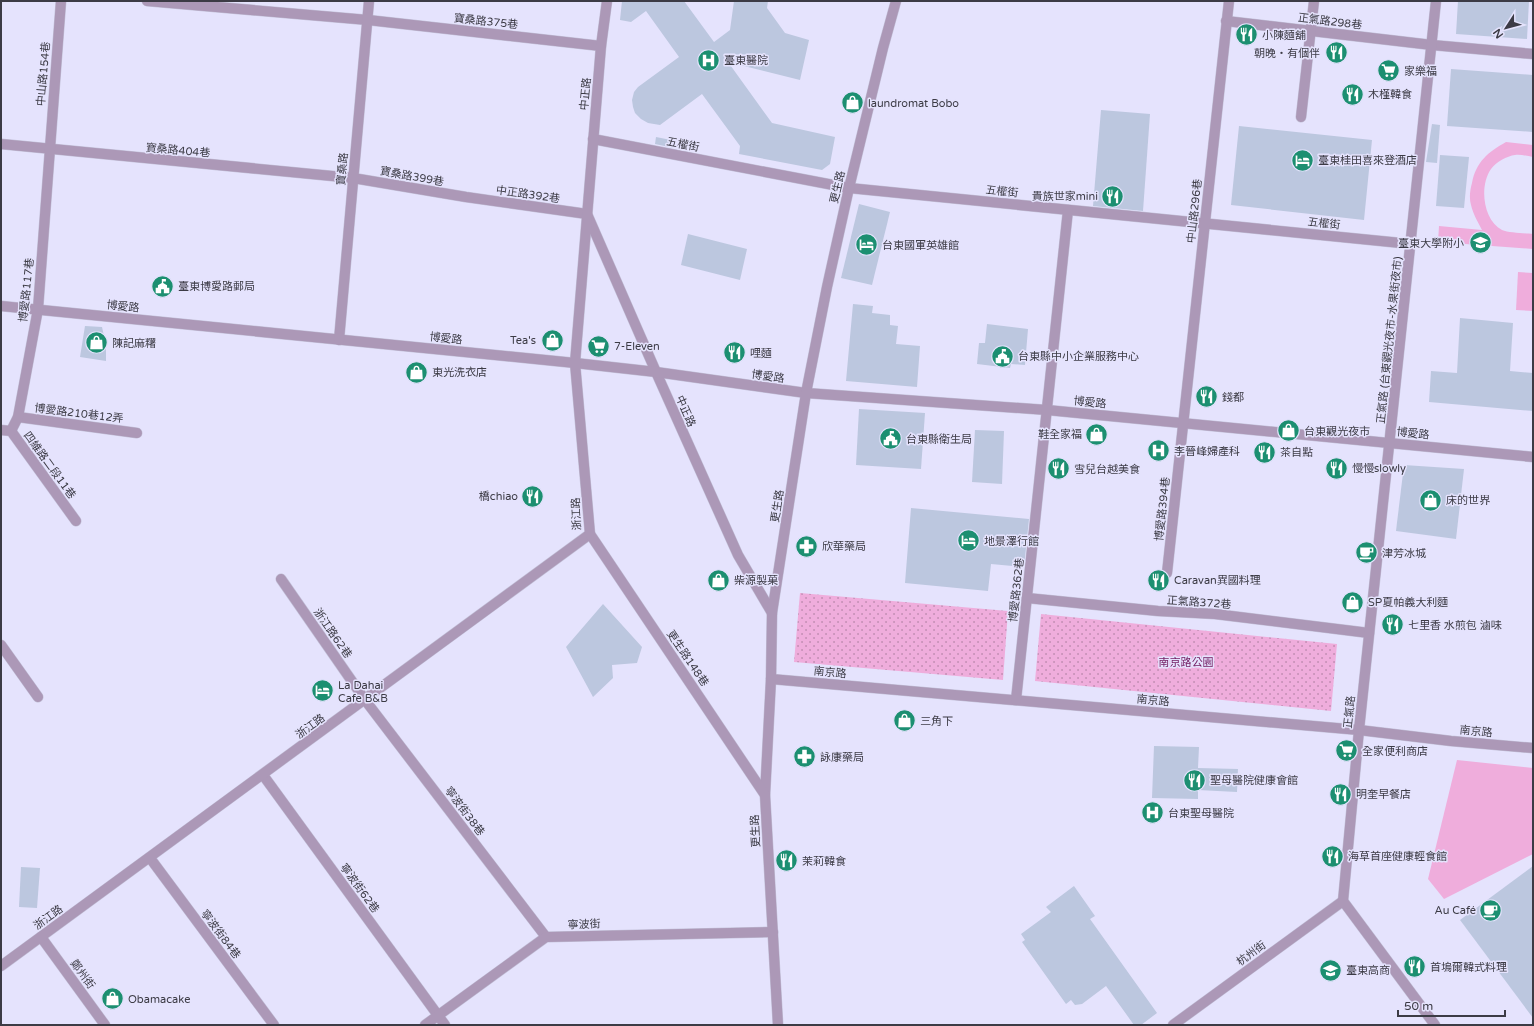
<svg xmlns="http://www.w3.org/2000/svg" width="1534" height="1026" font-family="'Varela Round','Noto Sans TC',sans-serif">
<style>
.grass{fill:#efaddc}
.park{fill:url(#park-dots)}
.building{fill:#bcc7df}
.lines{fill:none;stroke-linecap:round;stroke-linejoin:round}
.minor-casing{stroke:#c3c1d8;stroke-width:11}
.tertiary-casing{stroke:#c3c1d8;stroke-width:11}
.minor{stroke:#ac98b7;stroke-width:10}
.tertiary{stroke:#ac98b7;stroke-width:10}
.labels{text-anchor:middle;stroke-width:3;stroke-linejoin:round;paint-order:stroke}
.street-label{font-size:11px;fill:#3c3b45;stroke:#e5e3fd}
.poi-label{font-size:11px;fill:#3c3b45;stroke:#e5e3fd;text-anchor:start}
.park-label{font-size:11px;fill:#721a60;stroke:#e5e3fd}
</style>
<defs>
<pattern id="park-dots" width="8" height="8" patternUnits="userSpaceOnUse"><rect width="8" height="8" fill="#efaddc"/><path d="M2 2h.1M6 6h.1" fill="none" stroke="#c38eb4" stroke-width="1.8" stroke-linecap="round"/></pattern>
</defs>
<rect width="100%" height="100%" fill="#e5e3fd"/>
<g class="grass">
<path d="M1506 142 1533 145V157C1527 156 1520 154 1515 155 1507 156 1496 162 1491 169 1479 186 1483 220 1502 230 1509 233 1525 233 1533 234V249L1438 242 1439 226 1482 230C1478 222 1473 214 1471 205 1469 198 1470 190 1472 183 1476 162 1488 152 1506 142Z"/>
<polygon points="1518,272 1533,273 1533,311 1516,310"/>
<polygon points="1457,760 1533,768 1533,854 1444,899 1428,879"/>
</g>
<g class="park">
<polygon points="800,593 1008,611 1003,680 794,662"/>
<polygon points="1041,614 1337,644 1331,711 1035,681"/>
</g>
<g class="building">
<polygon points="622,1 684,1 714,42 730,30 734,1 768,1 767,8 785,33 809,40 800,80 728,62 772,123 835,137 830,164 822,170 739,154 740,146 702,94 660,125 648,123 641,119 635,113 633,107 632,100 634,92 638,87 679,57 646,11 631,22 620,20"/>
<polygon points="1458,1 1529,1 1527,39 1456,34"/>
<polygon points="1451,69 1533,75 1533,132 1447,126"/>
<polygon points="1101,110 1150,114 1143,211 1093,206"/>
<polygon points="1432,124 1440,125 1437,163 1426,162"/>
<polygon points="1239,126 1372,140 1364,220 1231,205"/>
<polygon points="656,137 676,141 674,148 655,144"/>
<polygon points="1440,155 1469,157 1464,208 1436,206"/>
<polygon points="859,204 890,212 872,285 841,278"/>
<polygon points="688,234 747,249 740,280 681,265"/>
<polygon points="853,304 873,306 872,313 890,315 890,325 898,326 896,344 920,346 917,387 846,381"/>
<polygon points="1460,318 1513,323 1510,371 1533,373 1533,411 1429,402 1431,371 1457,373"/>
<polygon points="987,324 1028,329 1025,365 1011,364 1010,368 977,364 979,343 985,343"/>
<polygon points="85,326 102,327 106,345 106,361 80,357"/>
<polygon points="859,409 925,413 921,469 856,465"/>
<polygon points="975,430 1004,431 1002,484 972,482"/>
<polygon points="1404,465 1464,469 1456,539 1396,531"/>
<polygon points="911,508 1029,519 1024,567 991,564 988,591 905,583"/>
<polygon points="603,604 642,647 637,663 612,665 613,678 593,697 566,647"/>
<polygon points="1154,746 1199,747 1198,768 1238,769 1237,792 1198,790 1198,799 1152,798"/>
<polygon points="1533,866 1533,1018 1460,920"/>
<polygon points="21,867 40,868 37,908 19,907"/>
<polygon points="1074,886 1095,916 1090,919 1157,1013 1141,1025 1134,1025 1106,986 1082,1004 1075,1005 1071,1000 1066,1004 1022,942 1025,940 1021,934 1051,912 1046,907"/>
</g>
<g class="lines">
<defs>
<g id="minor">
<polyline points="147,1 368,20 601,46"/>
<polyline points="1226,21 1432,45 1533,54"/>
<polyline points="1301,117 1314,1"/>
<polyline points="593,139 849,188 1411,244"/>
<polyline points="1,144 353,178 466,197 587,214 656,372 738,555 772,613"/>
<polyline points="1,306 575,363 656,372 806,393 1047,410 1533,457"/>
<polyline points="339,340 369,1"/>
<polyline points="18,417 137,433"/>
<polyline points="1,430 11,431 76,521"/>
<polyline points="11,431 18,417 38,309 61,1"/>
<polyline points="1167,573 1229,1"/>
<polyline points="281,579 365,700 546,937"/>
<polyline points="1027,598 1158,611 1215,614 1369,633"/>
<polyline points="1,645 38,697"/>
<polyline points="771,679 1359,730 1451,741 1533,748"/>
<polyline points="1016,700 1068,210"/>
<polyline points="263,775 445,1025"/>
<polyline points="765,795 771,679 772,613 806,393 827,287 849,188 883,48 896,1"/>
<polyline points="150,858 274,1025"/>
<polyline points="41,937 105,1025"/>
<polyline points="1,966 590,534"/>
<polyline points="425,1025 546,937 773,932"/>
<polyline points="1173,1025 1343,901"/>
<polyline points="1435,1025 1343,901 1359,730 1436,1"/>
</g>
<polyline id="tertiary" points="607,1 601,46 575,363 590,534 765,795 778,1025"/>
</defs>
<use href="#minor" class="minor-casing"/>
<use href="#tertiary" class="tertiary-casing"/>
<use href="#minor" class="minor"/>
<use href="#tertiary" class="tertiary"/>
</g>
<defs>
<symbol id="restaurant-disc" viewBox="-11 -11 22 22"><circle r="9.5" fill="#1c8f71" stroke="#e5e3fd"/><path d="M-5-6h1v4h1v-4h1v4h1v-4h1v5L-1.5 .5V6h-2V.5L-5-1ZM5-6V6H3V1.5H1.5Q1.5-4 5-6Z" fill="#fff"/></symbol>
<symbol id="hospital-disc" viewBox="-11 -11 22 22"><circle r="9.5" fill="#1c8f71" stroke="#e5e3fd"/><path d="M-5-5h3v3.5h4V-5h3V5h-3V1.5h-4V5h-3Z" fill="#fff"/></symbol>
<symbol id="supermarket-disc" viewBox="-11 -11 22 22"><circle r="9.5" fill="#1c8f71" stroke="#e5e3fd"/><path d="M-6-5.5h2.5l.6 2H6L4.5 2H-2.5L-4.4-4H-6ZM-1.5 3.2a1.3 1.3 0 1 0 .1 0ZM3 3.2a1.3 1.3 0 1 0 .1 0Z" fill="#fff"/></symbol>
<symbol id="shop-disc" viewBox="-11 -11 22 22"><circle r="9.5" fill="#1c8f71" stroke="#e5e3fd"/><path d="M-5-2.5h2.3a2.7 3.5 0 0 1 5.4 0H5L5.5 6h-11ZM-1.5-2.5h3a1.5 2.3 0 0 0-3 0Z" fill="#fff"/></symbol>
<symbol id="hotel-disc" viewBox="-11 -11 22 22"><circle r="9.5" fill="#1c8f71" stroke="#e5e3fd"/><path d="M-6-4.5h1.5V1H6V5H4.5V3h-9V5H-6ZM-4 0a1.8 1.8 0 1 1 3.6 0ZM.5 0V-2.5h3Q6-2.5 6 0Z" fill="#fff"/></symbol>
<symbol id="school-disc" viewBox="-11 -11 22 22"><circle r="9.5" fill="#1c8f71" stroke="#e5e3fd"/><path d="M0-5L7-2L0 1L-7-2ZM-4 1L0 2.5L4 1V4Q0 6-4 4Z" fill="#fff"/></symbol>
<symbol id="civic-disc" viewBox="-11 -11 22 22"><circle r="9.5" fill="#1c8f71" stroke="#e5e3fd"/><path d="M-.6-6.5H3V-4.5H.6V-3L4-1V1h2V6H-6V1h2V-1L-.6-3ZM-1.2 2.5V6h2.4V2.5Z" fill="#fff"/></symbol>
<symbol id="pharmacy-disc" viewBox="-11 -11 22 22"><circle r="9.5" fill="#1c8f71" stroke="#e5e3fd"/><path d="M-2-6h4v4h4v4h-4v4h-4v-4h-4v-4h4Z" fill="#fff"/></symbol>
<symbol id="cafe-disc" viewBox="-11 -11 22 22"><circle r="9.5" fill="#1c8f71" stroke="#e5e3fd"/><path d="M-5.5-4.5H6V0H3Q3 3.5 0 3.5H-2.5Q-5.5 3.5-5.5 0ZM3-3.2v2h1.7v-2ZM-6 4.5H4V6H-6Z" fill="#fff"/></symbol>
</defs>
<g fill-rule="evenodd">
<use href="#restaurant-disc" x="1234" y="22" width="25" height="25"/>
<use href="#restaurant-disc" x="1324" y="40" width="25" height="25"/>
<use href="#hospital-disc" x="696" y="48" width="25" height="25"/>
<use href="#supermarket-disc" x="1376" y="58" width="25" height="25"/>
<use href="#restaurant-disc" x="1340" y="82" width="25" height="25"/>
<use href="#shop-disc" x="840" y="90" width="25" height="25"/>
<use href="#hotel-disc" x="1290" y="148" width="25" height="25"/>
<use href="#restaurant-disc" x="1100" y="184" width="25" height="25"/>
<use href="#school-disc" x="1468" y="230" width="25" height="25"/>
<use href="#hotel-disc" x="854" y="232" width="25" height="25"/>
<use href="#civic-disc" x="150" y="274" width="25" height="25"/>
<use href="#shop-disc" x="540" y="328" width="25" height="25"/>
<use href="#shop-disc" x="84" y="330" width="25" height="25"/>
<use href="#supermarket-disc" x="586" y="334" width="25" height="25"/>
<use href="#restaurant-disc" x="722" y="340" width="25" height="25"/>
<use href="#civic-disc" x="990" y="344" width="25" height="25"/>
<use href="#shop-disc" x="404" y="360" width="25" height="25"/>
<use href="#restaurant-disc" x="1194" y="384" width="25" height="25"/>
<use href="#shop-disc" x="1276" y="418" width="25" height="25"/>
<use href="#shop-disc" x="1084" y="422" width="25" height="25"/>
<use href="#civic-disc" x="878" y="426" width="25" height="25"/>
<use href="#hospital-disc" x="1146" y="438" width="25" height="25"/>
<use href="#restaurant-disc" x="1252" y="440" width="25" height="25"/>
<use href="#restaurant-disc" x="1324" y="456" width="25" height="25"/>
<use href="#restaurant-disc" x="1046" y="456" width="25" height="25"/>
<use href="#restaurant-disc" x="520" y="484" width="25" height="25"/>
<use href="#shop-disc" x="1418" y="488" width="25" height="25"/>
<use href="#hotel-disc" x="956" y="528" width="25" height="25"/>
<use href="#pharmacy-disc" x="794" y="534" width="25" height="25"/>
<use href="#cafe-disc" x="1354" y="540" width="25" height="25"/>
<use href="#shop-disc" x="706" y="568" width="25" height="25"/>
<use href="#restaurant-disc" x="1146" y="568" width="25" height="25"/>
<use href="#shop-disc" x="1340" y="590" width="25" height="25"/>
<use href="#restaurant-disc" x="1380" y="612" width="25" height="25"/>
<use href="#hotel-disc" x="310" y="678" width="25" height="25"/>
<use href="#shop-disc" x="892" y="708" width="25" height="25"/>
<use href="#supermarket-disc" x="1334" y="738" width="25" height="25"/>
<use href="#pharmacy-disc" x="792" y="744" width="25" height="25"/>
<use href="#restaurant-disc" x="1182" y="768" width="25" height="25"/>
<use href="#restaurant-disc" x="1328" y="782" width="25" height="25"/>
<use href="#hospital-disc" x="1140" y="800" width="25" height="25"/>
<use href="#restaurant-disc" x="1320" y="844" width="25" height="25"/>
<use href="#restaurant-disc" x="774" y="848" width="25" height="25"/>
<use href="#cafe-disc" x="1478" y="898" width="25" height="25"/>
<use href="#restaurant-disc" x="1402" y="954" width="25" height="25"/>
<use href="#school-disc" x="1318" y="958" width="25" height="25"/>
<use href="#shop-disc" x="100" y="986" width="25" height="25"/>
</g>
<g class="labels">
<g class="street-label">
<text transform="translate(486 21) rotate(6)" y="4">寶桑路375巷</text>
<text transform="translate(1330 21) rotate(7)" y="4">正氣路298巷</text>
<text transform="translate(43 74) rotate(-85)" y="4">中山路154巷</text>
<text transform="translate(585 94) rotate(-85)" y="4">中正路</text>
<text transform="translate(683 144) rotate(11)" y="4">五權街</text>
<text transform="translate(178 150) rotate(5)" y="4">寶桑路404巷</text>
<text transform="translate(342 169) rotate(-85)" y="4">寶桑路</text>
<text transform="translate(412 176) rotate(10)" y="4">寶桑路399巷</text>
<text transform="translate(837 187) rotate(-77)" y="4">更生路</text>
<text transform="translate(1002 191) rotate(6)" y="4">五權街</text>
<text transform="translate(528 194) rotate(8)" y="4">中正路392巷</text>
<text transform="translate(1194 211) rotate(-84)" y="4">中山路296巷</text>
<text transform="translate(1324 223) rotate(6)" y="4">五權街</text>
<text transform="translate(26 290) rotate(-84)" y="4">博愛路117巷</text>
<text transform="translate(123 306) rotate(6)" y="4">博愛路</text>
<text transform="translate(446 338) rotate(6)" y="4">博愛路</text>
<text transform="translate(1389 340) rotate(-84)" y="4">正氣路 (台東觀光夜市-水果街夜市)</text>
<text transform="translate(768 376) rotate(8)" y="4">博愛路</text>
<text transform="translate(1090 402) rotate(6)" y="4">博愛路</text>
<text transform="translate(686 411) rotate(66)" y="4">中正路</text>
<text transform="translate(79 413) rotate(7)" y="4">博愛路210巷12弄</text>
<text transform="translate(1413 433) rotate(6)" y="4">博愛路</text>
<text transform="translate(50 465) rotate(54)" y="4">四維路二段11巷</text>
<text transform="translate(777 506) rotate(-81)" y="4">更生路</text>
<text transform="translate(1162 509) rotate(-84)" y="4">博愛路394巷</text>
<text transform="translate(576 514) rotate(-93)" y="4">浙江路</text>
<text transform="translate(1016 590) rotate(-84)" y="4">博愛路362巷</text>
<text transform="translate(1199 602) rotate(4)" y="4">正氣路372巷</text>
<text transform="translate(333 633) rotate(55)" y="4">浙江路62巷</text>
<text transform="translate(688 658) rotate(56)" y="4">更生路148巷</text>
<text transform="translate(830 672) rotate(5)" y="4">南京路</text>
<text transform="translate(1153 700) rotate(5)" y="4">南京路</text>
<text transform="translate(1349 712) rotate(-84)" y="4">正氣路</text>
<text transform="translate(310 726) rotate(-36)" y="4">浙江路</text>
<text transform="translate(1476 731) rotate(5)" y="4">南京路</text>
<text transform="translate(465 811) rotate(53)" y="4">寧波街38巷</text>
<text transform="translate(755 831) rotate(-93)" y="4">更生路</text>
<text transform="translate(360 888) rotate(54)" y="4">寧波街62巷</text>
<text transform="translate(48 917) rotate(-36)" y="4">浙江路</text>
<text transform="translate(584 924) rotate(-2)" y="4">寧波街</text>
<text transform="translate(221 934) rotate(53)" y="4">寧波街84巷</text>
<text transform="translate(1251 953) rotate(-36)" y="4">杭州街</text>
<text transform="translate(83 974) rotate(54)" y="4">鄭州街</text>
</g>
<g class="poi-label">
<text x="1262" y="39">小陳麵舖</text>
<text x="1320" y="57" text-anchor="end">朝晚‧有個伴</text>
<text x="724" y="64">臺東醫院</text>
<text x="1404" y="75">家樂福</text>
<text x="1368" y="98">木槿韓食</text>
<text x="868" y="107">laundromat Bobo</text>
<text x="1318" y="164">臺東桂田喜來登酒店</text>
<text x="1098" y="200" text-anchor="end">貴族世家mini</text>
<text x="1464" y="247" text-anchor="end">臺東大學附小</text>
<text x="882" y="249">台東國軍英雄館</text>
<text x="178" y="290">臺東博愛路郵局</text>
<text x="536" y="344" text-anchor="end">Tea's</text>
<text x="112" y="347">陳記麻糬</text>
<text x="614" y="350">7-Eleven</text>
<text x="750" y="357">哩麵</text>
<text x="1018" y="360">台東縣中小企業服務中心</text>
<text x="432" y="376">東光洗衣店</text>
<text x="1222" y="401">錢都</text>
<text x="1304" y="435">台東觀光夜市</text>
<text x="1082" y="438" text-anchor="end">鞋全家福</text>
<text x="906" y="443">台東縣衛生局</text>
<text x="1174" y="455">李晉峰婦產科</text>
<text x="1280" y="456">茶自點</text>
<text x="1352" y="472">慢慢slowly</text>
<text x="1074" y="473">雪兒台越美食</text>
<text x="518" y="500" text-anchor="end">橋chiao</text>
<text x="1446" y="504">床的世界</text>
<text x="984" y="545">地景澤行館</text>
<text x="822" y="550">欣華藥局</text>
<text x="1382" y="557">津芳冰城</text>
<text x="734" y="584">柴源製菓</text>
<text x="1174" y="584">Caravan異國料理</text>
<text x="1368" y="606">SP夏帕義大利麵</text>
<text x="1408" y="629">七里香 水煎包 滷味</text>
<text x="338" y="689">La Dahai<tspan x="338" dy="13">Cafe B&amp;B</tspan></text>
<text x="920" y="725">三角下</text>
<text x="1362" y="755">全家便利商店</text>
<text x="820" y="761">詠康藥局</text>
<text x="1210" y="784">聖母醫院健康會館</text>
<text x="1356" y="798">明奎早餐店</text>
<text x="1168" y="817">台東聖母醫院</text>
<text x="1348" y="860">海草首座健康輕食館</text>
<text x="802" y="865">茉莉韓食</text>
<text x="1476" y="914" text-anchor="end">Au Café</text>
<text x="1430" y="971">首塢爾韓式料理</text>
<text x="1346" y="974">臺東高商</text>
<text x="128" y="1003">Obamacake</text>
</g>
<g class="park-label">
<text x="1186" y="666">南京路公園</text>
</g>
</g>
<rect width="1534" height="1026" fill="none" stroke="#3c3b45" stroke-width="4"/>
<g transform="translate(1506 28) rotate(234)" stroke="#e5e3fd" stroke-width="3" paint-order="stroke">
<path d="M0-3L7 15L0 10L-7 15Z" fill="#3c3b45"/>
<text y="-6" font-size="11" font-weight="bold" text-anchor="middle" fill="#3c3b45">N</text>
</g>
<path d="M1398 1010v6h107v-6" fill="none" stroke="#3c3b45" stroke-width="2"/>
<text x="1404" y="1010" font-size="12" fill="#3c3b45" stroke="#e5e3fd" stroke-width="3" paint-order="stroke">50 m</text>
</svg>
